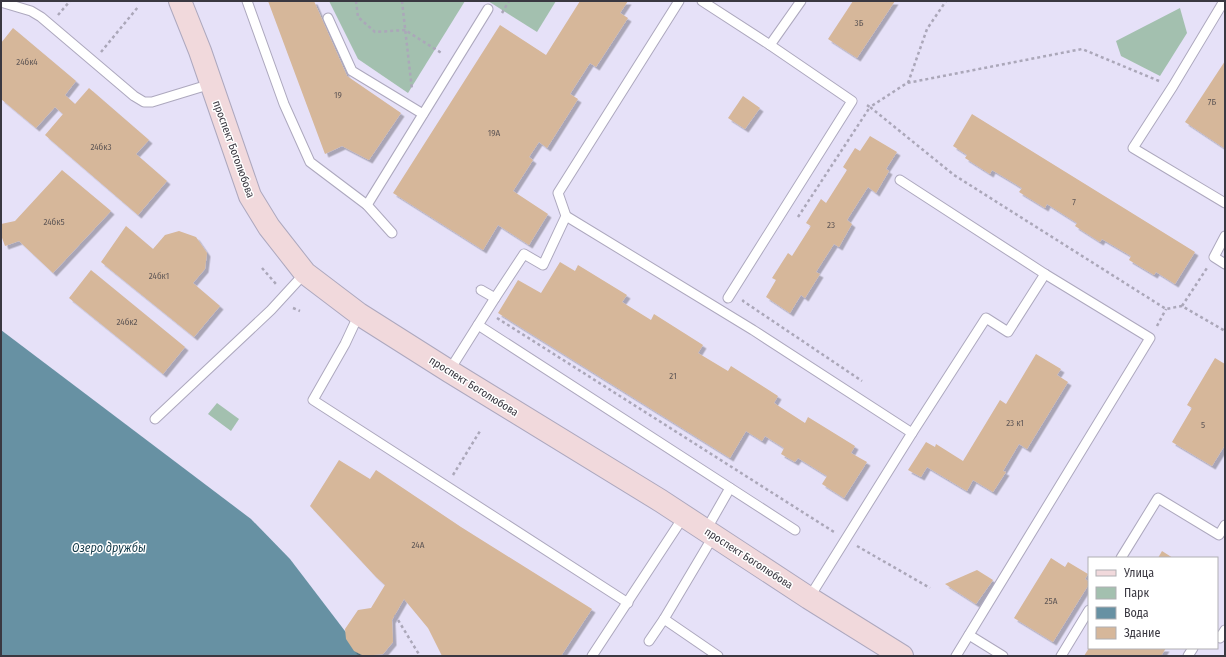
<svg xmlns="http://www.w3.org/2000/svg" width="1226" height="657" font-family="'Fira Sans Condensed',sans-serif">
<style>
.green{fill:#a3c0af}
.water{fill:#6791a3}
.building{fill:#d6b79a;filter:url(#shadow)}
.lines{fill:none;stroke-linecap:round;stroke-linejoin:round}
.lane-casing{stroke:#ada8be;stroke-width:11}
.secondary-casing{stroke:#ada8be;stroke-width:24}
.path{stroke:#aba7b9;stroke-width:2.5;stroke-dasharray:3 3;stroke-linecap:butt}
.lane{stroke:#fff;stroke-width:9}
.secondary{stroke:#f1d9dc;stroke-width:22}
.labels{text-anchor:middle;stroke-width:3;stroke-linejoin:round;paint-order:stroke}
.number-label{font-size:9px;fill:#615857}
.street-label{font-size:11px;fill:#3a3841;stroke:#fff}
.water-label{font-size:12px;font-style:italic;fill:#153b4a;stroke:#fff}
</style>
<defs>
<filter id="shadow"><feDropShadow dx="3.5" dy="3.5" stdDeviation="0" flood-color="#0004"/></filter>
</defs>
<rect width="100%" height="100%" fill="#e6e1f8"/>
<g class="green">
<polygon points="329,1 465,1 408,93 358,59"/>
<polygon points="488,1 556,1 537,32"/>
<polygon points="1180,8 1187,33 1160,76 1121,56 1116,41"/>
<polygon points="217,403 239,419 231,431 208,414"/>
</g>
<polygon class="water" points="1,330 251,519 290,559 364,656 1,656"/>
<g class="building">
<polygon points="268,1 314,1 347,76 401,113 369,160 342,146 325,154"/>
<polygon points="580,1 628,1 620,13 628,18 596,67 590,63 570,94 578,99 547,148 539,142 529,157 533,160 513,191 548,214 529,245 498,225 483,250 393,193 500,25 546,55"/>
<polygon points="853,1 895,1 857,58 828,39"/>
<polygon points="13,28 76,81 65,95 75,104 89,88 149,140 136,154 167,181 138,215 45,135 63,114 55,107 36,128 1,99 1,43"/>
<polygon points="1225,61 1225,147 1224,148 1185,122"/>
<polygon points="743,96 760,108 745,129 728,118"/>
<polygon points="972,114 1195,252 1175,284 1156,272 1154,275 1129,260 1131,256 1102,239 1100,242 1075,226 1077,223 1047,204 1045,208 1019,192 1022,188 992,170 990,174 965,158 967,155 953,146"/>
<polygon points="870,136 897,152 886,169 889,171 876,193 868,187 847,220 852,224 839,247 834,244 816,272 820,274 805,298 801,295 790,313 766,297 776,280 772,278 788,253 792,256 811,226 806,223 821,199 826,203 847,170 843,167 855,148 860,151"/>
<polygon points="62,170 111,211 53,273 19,241 5,246 1,235 1,224 15,221"/>
<polygon points="126,226 153,249 165,235 179,231 196,237 207,253 205,269 193,283 220,306 194,337 101,262"/>
<polygon points="560,262 575,271 578,265 627,295 622,302 651,320 654,314 703,345 698,353 728,371 731,366 778,396 774,403 805,423 808,417 855,446 851,453 867,462 844,498 822,484 827,476 798,458 795,462 781,454 784,448 765,436 762,441 746,431 730,458 498,313 518,280 541,293"/>
<polygon points="91,270 185,347 163,374 69,298"/>
<polygon points="1036,354 1061,369 1057,375 1068,382 1027,449 1019,444 1003,471 1006,472 993,492 973,480 967,491 927,467 921,477 908,470 926,442 935,447 936,444 963,461 1000,400 1006,404"/>
<polygon points="1215,358 1225,364 1225,445 1212,466 1172,442 1192,408 1187,405"/>
<polygon points="339,460 370,479 376,470 461,527 592,609 561,656 442,656 428,628 404,599 392,620 393,642 383,654 364,656 354,651 346,639 345,629 358,610 371,608 385,585 376,577 310,506"/>
<polygon points="1162,551 1173,558 1158,558"/>
<polygon points="1051,558 1065,567 1068,562 1088,574 1085,579 1089,582 1089,584 1053,642 1014,618"/>
<polygon points="977,570 993,580 976,604 945,584"/>
<polygon points="1089,648 1166,648 1161,656 1084,656"/>
</g>
<g class="lines">
<defs>
<g id="lane">
<polyline points="247,1 284,104 310,162 367,205 392,233"/>
<polyline points="702,1 770,45 852,101 728,298"/>
<polyline points="1224,1 1173,86 1133,148 1225,203"/>
<polyline points="1,2 31,11 41,17 134,96 144,102 152,102 211,84"/>
<polyline points="328,18 352,71 423,114"/>
<polyline points="770,45 801,1"/>
<polyline points="900,180 1045,274 1150,338 956,656"/>
<polyline points="367,205 488,9"/>
<polyline points="566,216 558,193 679,1"/>
<polyline points="1225,236 1214,257 1225,264"/>
<polyline points="481,290 495,298"/>
<polyline points="359,314 345,344 313,400 628,603"/>
<polyline points="478,325 795,530"/>
<polyline points="449,371 495,298 524,254 543,265 566,216 753,330 912,433 809,598"/>
<polyline points="155,419 271,310 305,273"/>
<polyline points="912,433 986,318 1008,332 1045,274"/>
<polyline points="706,530 730,488"/>
<polyline points="1121,558 1158,498 1219,535 1225,525"/>
<polyline points="664,619 718,656"/>
<polyline points="969,635 1003,656"/>
<polyline points="1217,636 1220,638 1225,630"/>
<polyline points="649,641 664,619 714,535"/>
<polyline points="592,656 684,516"/>
<polyline points="1061,656 1089,610"/>
<polyline points="1188,656 1193,648"/>
</g>
<polyline id="secondary" points="180,1 200,51 250,196 269,227 305,273 359,314 449,371 661,501 809,598 902,656"/>
</defs>
<use href="#lane" class="lane-casing"/>
<use href="#secondary" class="secondary-casing"/>
<g class="path">
<polyline points="356,1 358,17 375,32 405,30 443,54"/>
<polyline points="402,1 412,90"/>
<polyline points="502,13 509,1"/>
<polyline points="58,15 70,1"/>
<polyline points="101,52 138,7"/>
<polyline points="1159,81 1082,49 907,83 870,107 954,175 1166,309 1182,306 1225,331"/>
<polyline points="908,83 927,29 946,1"/>
<polyline points="798,217 870,107 865,104"/>
<polyline points="262,268 276,284"/>
<polyline points="744,300 743,301 862,381"/>
<polyline points="1182,306 1207,268"/>
<polyline points="293,308 300,311"/>
<polyline points="497,318 834,532"/>
<polyline points="1157,326 1166,309"/>
<polyline points="453,475 480,431"/>
<polyline points="857,546 930,588"/>
<polyline points="395,615 420,656"/>
</g>
<use href="#lane" class="lane"/>
<use href="#secondary" class="secondary"/>
</g>
<g class="labels">
<g class="number-label">
<text x="859" y="26">3Б</text>
<text x="27" y="65">24бк4</text>
<text x="338" y="98">19</text>
<text x="1212" y="105">7Б</text>
<text x="494" y="136">19А</text>
<text x="101" y="150">24бк3</text>
<text x="1074" y="205">7</text>
<text x="54" y="225">24бк5</text>
<text x="831" y="228">23</text>
<text x="159" y="279">24бк1</text>
<text x="127" y="325">24бк2</text>
<text x="673" y="379">21</text>
<text x="1015" y="426">23 к1</text>
<text x="1203" y="428">5</text>
<text x="418" y="548">24А</text>
<text x="1051" y="604">25А</text>
</g>
<g class="street-label">
<text transform="translate(234 149) rotate(70)" y="4">проспект Боголюбова</text>
<text transform="translate(474 386) rotate(32)" y="4">проспект Боголюбова</text>
<text transform="translate(749 558) rotate(33)" y="4">проспект Боголюбова</text>
</g>
<g class="water-label">
<text x="109" y="552">Озеро дружбы</text>
</g>
</g>
<rect width="1226" height="657" fill="none" stroke="#3a3841" stroke-width="4"/>
<rect x="1088" y="557" width="130" height="92" fill="#ffffff" stroke="#b0afb3"/>
<rect x="1096" y="570" width="20" height="6" fill="#f1d9dc" stroke="#b0afb3"/>
<text x="1124" y="577" font-size="12" fill="#3a3841">Улица</text>
<rect x="1096" y="587" width="20" height="12" fill="#a3c0af" stroke="#b0afb3"/>
<text x="1124" y="597" font-size="12" fill="#3a3841">Парк</text>
<rect x="1096" y="607" width="20" height="12" fill="#6791a3" stroke="#b0afb3"/>
<text x="1124" y="617" font-size="12" fill="#3a3841">Вода</text>
<rect x="1096" y="627" width="20" height="12" fill="#d6b79a" stroke="#b0afb3"/>
<text x="1124" y="637" font-size="12" fill="#3a3841">Здание</text>
</svg>
